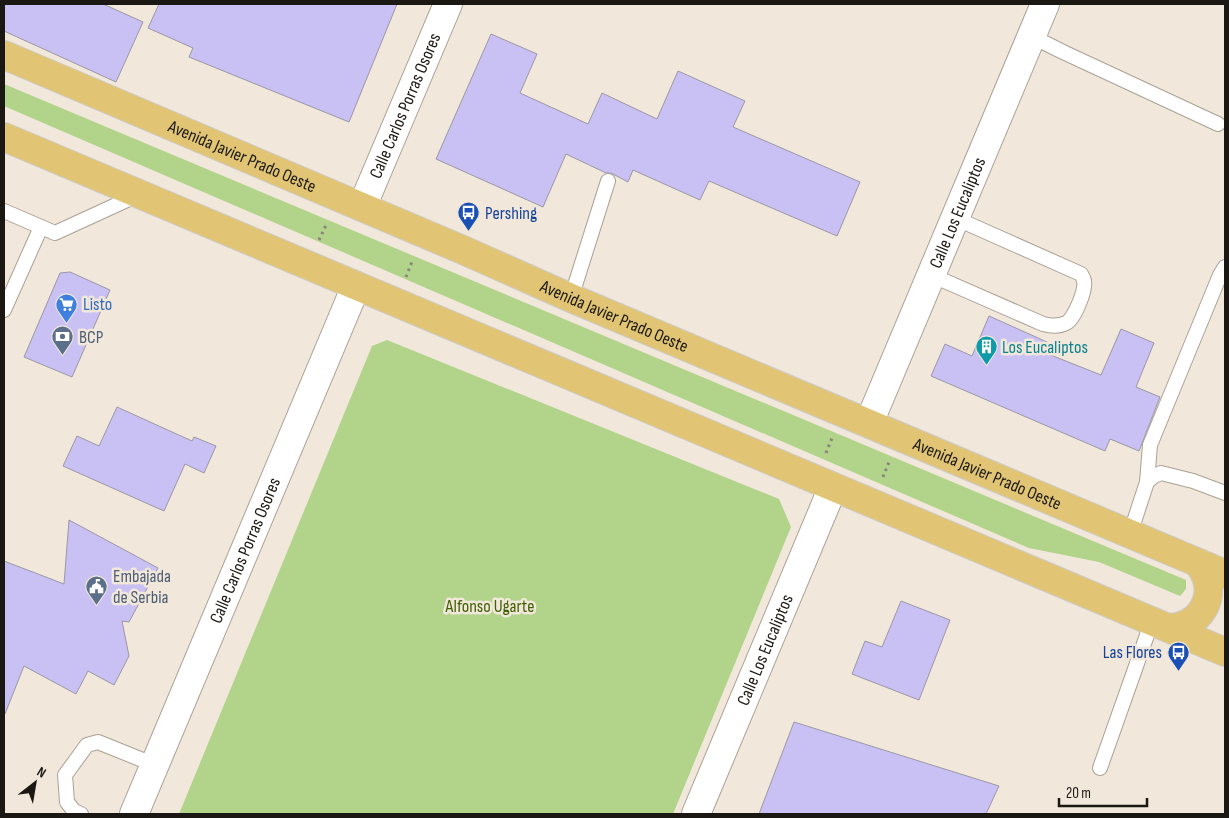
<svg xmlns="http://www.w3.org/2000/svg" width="1229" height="818" font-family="'Sofia Sans Condensed',sans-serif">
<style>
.green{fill:#b1d38a}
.building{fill:#c9c0f4;stroke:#9a98a5}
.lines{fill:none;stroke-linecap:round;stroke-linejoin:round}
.lane-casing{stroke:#aaa195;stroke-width:16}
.street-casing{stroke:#aaa195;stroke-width:30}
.primary-casing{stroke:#cdcccb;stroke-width:30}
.path{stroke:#8b847c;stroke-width:3;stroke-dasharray:2.5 4;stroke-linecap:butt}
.lane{stroke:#fff;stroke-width:14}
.street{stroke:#fff;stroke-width:28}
.primary{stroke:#e1c574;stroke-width:28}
.labels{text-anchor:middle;stroke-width:5;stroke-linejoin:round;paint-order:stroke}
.street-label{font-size:18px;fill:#1b1814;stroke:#f1e7da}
.transit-label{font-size:18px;fill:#164399;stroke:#f1e7da;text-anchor:start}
.shop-label{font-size:18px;fill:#366cbe;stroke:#f1e7da;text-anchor:start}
.service-label{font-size:18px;fill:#4e5e75;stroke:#f1e7da;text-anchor:start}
.culture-label{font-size:18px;fill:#0d838f;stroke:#f1e7da;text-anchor:start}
.park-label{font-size:18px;fill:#406100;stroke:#f1e7da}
</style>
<rect width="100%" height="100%" fill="#f1e7da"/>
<g class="green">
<polygon points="4,84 1186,580 1186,589 1180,596 1099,562 1029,548 4,106"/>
<polygon points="387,340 779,499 791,527 673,814 179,814 372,346"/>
</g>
<g class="building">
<polygon points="4,4 103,4 143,22 116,82 4,31"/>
<polygon points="159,4 397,4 349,122 189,57 193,48 148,28"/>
<polygon points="491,34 537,54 520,93 588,124 602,93 657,119 678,71 745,101 733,127 860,182 837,236 709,181 700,200 633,170 628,182 611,173 606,173 566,154 543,207 436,159"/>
<polygon points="70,272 110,290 72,377 24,357 60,273"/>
<polygon points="989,316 1047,342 1043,352 1101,375 1121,329 1154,343 1136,387 1160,397 1139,451 1110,439 1105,451 931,376 945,344 972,356"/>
<polygon points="117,407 192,441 194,437 216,446 204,473 185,464 164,511 63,466 77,436 99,446"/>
<polygon points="69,520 158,568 129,622 122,621 129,656 114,685 88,671 76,694 24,666 5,714 4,714 4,561 64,584"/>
<polygon points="901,601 950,620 919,700 852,674 865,641 882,647"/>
<polygon points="794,722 999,786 986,814 759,814"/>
</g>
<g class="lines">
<defs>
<g id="lane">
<polyline points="1031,36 1063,52 1218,124"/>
<polyline points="4,211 55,233 140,194"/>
<path d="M931 275 1043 324C1051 326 1058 327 1066 323 1074 320 1086 290 1084 281 1084 279 1082 276 1081 274L955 218"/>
<polyline points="571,298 608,181"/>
<polyline points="4,310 41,227"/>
<polyline points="1147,482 1150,445 1220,275 1225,267"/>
<polyline points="1130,534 1147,482 1154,476 1161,473 1193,481 1225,493"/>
<polyline points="1100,768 1152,621"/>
<polyline points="81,814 74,811 67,802 65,775 87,745 98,742 155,765"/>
</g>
<g id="street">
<path id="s1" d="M362 207 448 4"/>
<path id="s2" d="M869 423 1045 4"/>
<path id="s3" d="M134 814 356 286"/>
<path id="s4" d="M696 814 833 487"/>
</g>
<g id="primary">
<path id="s5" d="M4 55 463 250 571 298 1225 574"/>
<polyline points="4,137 1225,652"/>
<path d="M1170 628C1205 625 1220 590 1198 563"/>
</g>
</defs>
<use href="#lane" class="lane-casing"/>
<use href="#street" class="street-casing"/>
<use href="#primary" class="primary-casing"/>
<g class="path">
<polyline points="319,240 327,223"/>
<polyline points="406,277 413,259"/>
<polyline points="826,453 832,438"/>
<polyline points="883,477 889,462"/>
</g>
<use href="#lane" class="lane"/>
<use href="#street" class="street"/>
<use href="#primary" class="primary"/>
</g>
<defs>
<symbol id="bus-pin" viewBox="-11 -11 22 30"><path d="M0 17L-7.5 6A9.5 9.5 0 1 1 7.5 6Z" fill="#1a4fb4" stroke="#f1e7da"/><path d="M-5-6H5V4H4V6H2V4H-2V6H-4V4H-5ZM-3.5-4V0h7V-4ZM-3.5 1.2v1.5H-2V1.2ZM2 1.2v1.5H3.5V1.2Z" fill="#fff"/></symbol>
<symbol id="supermarket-pin" viewBox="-11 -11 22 30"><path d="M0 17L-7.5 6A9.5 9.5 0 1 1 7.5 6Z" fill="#3f7fe0" stroke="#f1e7da"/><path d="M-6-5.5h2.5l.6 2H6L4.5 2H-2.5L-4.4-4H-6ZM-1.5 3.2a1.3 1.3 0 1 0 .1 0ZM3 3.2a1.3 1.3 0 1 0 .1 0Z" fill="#fff"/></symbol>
<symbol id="bank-pin" viewBox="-11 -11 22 30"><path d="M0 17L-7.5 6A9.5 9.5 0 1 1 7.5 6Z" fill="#5c6f8a" stroke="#f1e7da"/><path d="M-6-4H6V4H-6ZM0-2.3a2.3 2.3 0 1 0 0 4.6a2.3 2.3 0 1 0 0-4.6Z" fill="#fff"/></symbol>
<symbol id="building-pin" viewBox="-11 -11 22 30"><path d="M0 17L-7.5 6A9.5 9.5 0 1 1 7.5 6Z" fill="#0f9aa8" stroke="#f1e7da"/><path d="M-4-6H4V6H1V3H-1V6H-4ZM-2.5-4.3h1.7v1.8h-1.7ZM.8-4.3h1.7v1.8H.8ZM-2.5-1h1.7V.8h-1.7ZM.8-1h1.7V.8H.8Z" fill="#fff"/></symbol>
<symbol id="civic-pin" viewBox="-11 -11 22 30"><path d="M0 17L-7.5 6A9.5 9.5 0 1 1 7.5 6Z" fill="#5c6f8a" stroke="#f1e7da"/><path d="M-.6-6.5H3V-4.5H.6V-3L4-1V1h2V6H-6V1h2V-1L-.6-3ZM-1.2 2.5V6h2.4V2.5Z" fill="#fff"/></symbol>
</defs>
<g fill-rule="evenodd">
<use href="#bus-pin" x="456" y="200" width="25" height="34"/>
<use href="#supermarket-pin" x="54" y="292" width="25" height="34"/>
<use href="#bank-pin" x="50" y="324" width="25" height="34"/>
<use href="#building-pin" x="974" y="334" width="25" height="34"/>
<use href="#civic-pin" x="84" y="574" width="25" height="34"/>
<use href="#bus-pin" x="1166" y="640" width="25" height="34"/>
</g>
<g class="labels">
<g class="street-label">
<text dy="6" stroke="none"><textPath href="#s1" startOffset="110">Calle Carlos Porras Osores</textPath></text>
<text dy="6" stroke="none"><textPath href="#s5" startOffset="259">Avenida Javier Prado Oeste</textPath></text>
<text dy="6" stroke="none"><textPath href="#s2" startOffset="228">Calle Los Eucaliptos</textPath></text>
<text dy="6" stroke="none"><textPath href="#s5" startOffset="664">Avenida Javier Prado Oeste</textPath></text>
<text dy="6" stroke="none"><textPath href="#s5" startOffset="1069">Avenida Javier Prado Oeste</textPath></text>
<text dy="6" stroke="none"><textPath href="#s3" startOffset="286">Calle Carlos Porras Osores</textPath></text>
<text dy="6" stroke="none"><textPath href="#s4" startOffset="178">Calle Los Eucaliptos</textPath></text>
</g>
<g class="transit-label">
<text x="485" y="219">Pershing</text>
<text x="1162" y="658" text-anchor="end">Las Flores</text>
</g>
<g class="shop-label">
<text x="83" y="310">Listo</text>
</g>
<g class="service-label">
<text x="79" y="343">BCP</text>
<text x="113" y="582">Embajada<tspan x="113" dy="21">de Serbia</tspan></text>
</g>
<g class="culture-label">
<text x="1002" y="353">Los Eucaliptos</text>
</g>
<g class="park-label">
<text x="490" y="612">Alfonso Ugarte</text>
</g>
</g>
<rect width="1229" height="818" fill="none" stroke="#1b1814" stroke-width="10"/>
<g transform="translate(35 783) rotate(31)" stroke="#f1e7da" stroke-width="4" paint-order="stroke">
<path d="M0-4L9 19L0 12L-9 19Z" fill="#1b1814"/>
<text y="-8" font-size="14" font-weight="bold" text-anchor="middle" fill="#1b1814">N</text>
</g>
<path d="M1059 798v8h88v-8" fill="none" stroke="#1b1814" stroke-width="2.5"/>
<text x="1066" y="798" font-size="15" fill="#1b1814" stroke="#f1e7da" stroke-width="4" paint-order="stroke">20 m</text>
</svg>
